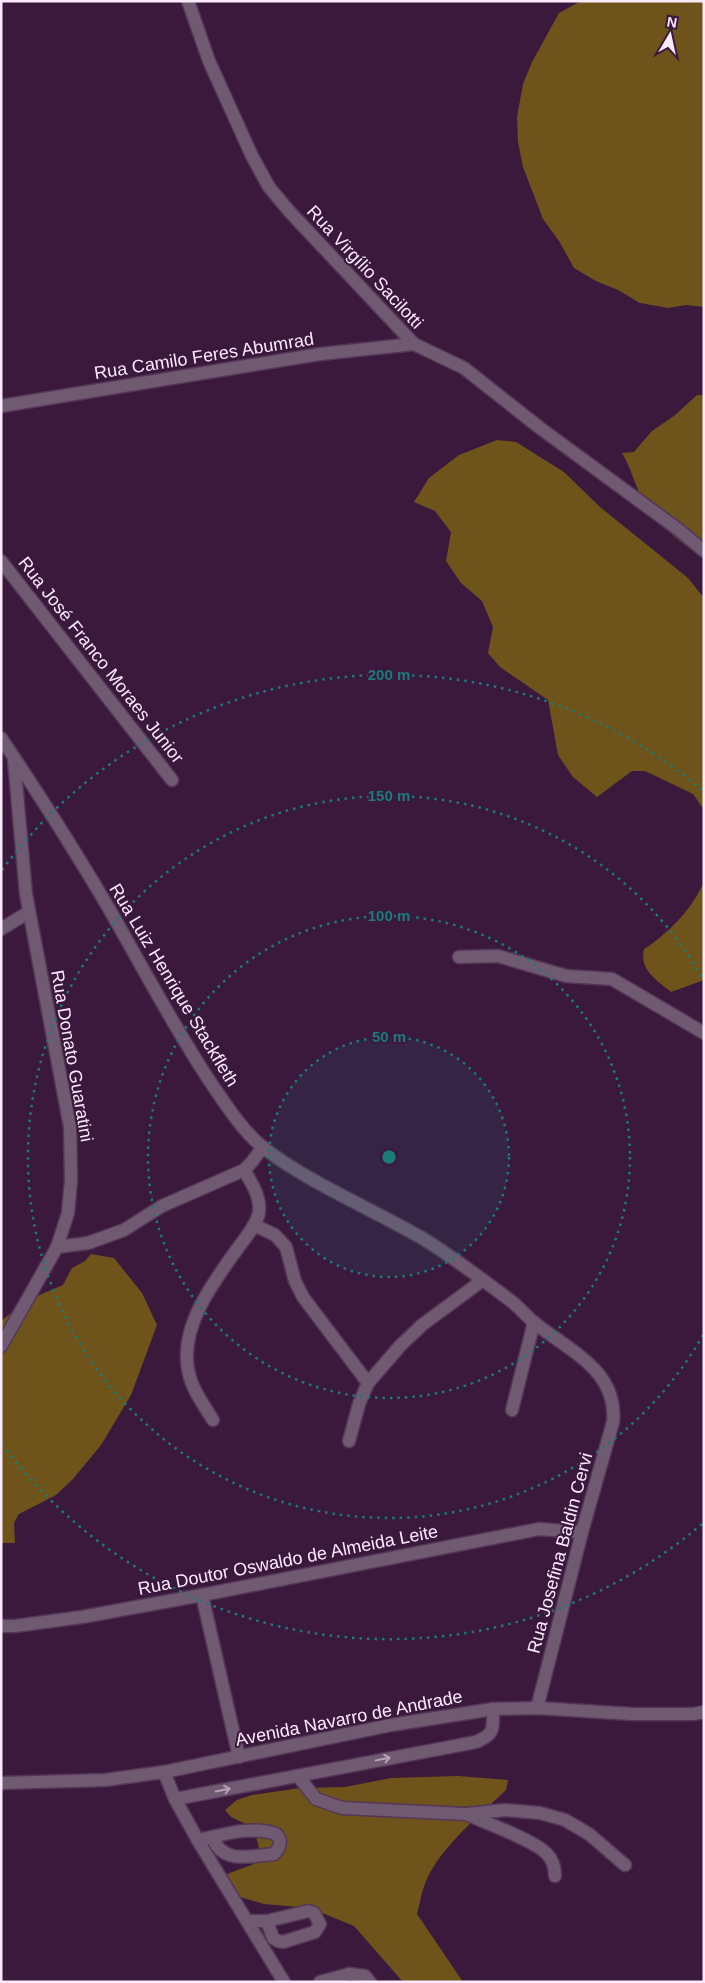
<svg xmlns="http://www.w3.org/2000/svg" width="705" height="1983" font-family="Arial,sans-serif">
<style>
.forest{fill:#6e541b}
.lines{fill:none;stroke-linecap:round;stroke-linejoin:round}
.minor-casing{stroke:#553658;stroke-width:15}
.minor{stroke:#705a72;stroke-width:12}
.oneway{stroke:#b6a2b7}
.ring{fill:none;stroke:#1b7c75;stroke-width:2.5;stroke-dasharray:2.5 5}
.labels{text-anchor:middle;stroke-width:4;stroke-linejoin:round;paint-order:stroke}
.street-label{font-size:18px;fill:#fbeafc;stroke:#3a193d}
.centre{fill:#1b7c75;stroke:#3a193d;stroke-width:2.5}
.ring-label{font-size:15px;text-anchor:middle;font-weight:bold;fill:#1b7c75;stroke:#3a193d;stroke-width:4;stroke-linejoin:round;paint-order:stroke}
</style>
<rect width="100%" height="100%" fill="#3a193d"/>
<g class="forest">
<polygon points="581,1 704,1 704,307 686,305 668,308 640,303 618,290 596,281 574,268 559,241 543,219 523,167 518,142 517,117 523,84 532,62 559,13"/>
<path d="M697 395H704V558C679 543 652 519 639 492 633 479 630 466 622 453L634 452 652 431 674 416Z"/>
<polygon points="497,440 516,442 564,472 600,507 688,578 704,598 704,810 693,794 645,771 632,771 597,797 573,777 558,755 548,700 500,667 488,653 493,627 482,601 461,583 446,561 451,532 435,511 414,502 429,478 459,455"/>
<path d="M704 882V980L671 992C657 980 639 970 644 949 669 933 692 909 704 882Z"/>
<polygon points="91,1254 114,1258 142,1293 157,1325 131,1395 101,1445 73,1479 56,1495 19,1514 14,1523 15,1543 1,1543 1,1321 28,1300 63,1285 72,1268 85,1261"/>
<path d="M458 1776 508 1780 506 1790C481 1814 437 1850 425 1884 421 1893 420 1904 417 1914L463 1982H403L354 1926 310 1908 264 1904 230 1894 225 1885 227 1874 254 1864 259 1848 254 1828 231 1817 225 1810 237 1800 252 1795 300 1788 345 1787 391 1778Z"/>
</g>
<g class="lines">
<defs>
<g id="minor">
<polyline points="188,1 209,61 252,156 269,187 289,211 414,344 464,368 540,428 679,530 704,551"/>
<polyline points="1,406 320,354 414,344"/>
<polyline points="1,561 172,780"/>
<path d="M1 738C38 793 74 849 108 907 142 966 173 1026 211 1083 226 1105 244 1133 265 1149 313 1185 370 1208 422 1238 453 1257 482 1279 511 1301 520 1308 527 1317 536 1324 570 1351 618 1371 613 1422L582 1532 537 1708"/>
<polyline points="1,929 29,912"/>
<polyline points="459,957 498,956 566,976 612,979 704,1033"/>
<polyline points="254,1225 275,1235 286,1247 295,1281 303,1297 368,1383"/>
<polyline points="57,1247 88,1243 124,1230 162,1206 244,1170 251,1163 263,1147"/>
<polyline points="1,1346 57,1247 68,1213 71,1180 70,1127 26,894 14,760"/>
<polyline points="512,1410 534,1322"/>
<path d="M213 1420C203 1404 191 1388 188 1369 180 1326 214 1281 238 1248 245 1238 257 1225 259 1212 261 1197 251 1182 244 1170"/>
<polyline points="349,1441 359,1404 368,1383 400,1346 422,1325 483,1280"/>
<polyline points="202,1595 239,1757"/>
<polyline points="1,1626 15,1626 82,1617 202,1595 539,1529 582,1532"/>
<polyline points="164,1772 175,1799 200,1844 284,1982"/>
<polyline points="298,1776 316,1799 342,1808 466,1814 505,1810 540,1813 565,1820 589,1834 625,1865"/>
<polyline points="1,1783 105,1780 164,1772 391,1725 493,1709 537,1708 632,1714 694,1714 704,1712"/>
<path d="M175 1799 476 1742C495 1734 493 1729 493 1709"/>
<path d="M466 1814C484 1822 536 1841 547 1854 553 1860 555 1868 555 1876"/>
<path d="M198 1840C222 1835 251 1825 276 1834 283 1841 280 1847 274 1854 250 1856 223 1865 212 1837"/>
<polyline points="247,1921 267,1921 309,1911 314,1913 320,1924 315,1932 283,1942 278,1941 273,1938 267,1921"/>
<polyline points="320,1982 349,1974 365,1976 370,1982"/>
</g>
</defs>
<use href="#minor" class="minor-casing"/>
<use href="#minor" class="minor"/>
</g>
<defs><path id="oneway-shaft" d="M-6 0H5M1.5-3L5.5 0L1.5 3" fill="none" stroke-width="1.6" stroke-linecap="round" stroke-linejoin="round" transform="scale(1.25)"/></defs>
<g class="oneway">
<use href="#oneway-shaft" transform="translate(383 1759) rotate(-11)"/>
<use href="#oneway-shaft" transform="translate(223 1790) rotate(-11)"/>
</g>
<circle cx="389" cy="1157" r="120" fill="#1b7c75" fill-opacity=".12"/>
<g class="ring">
<circle cx="389" cy="1157" r="120"/>
<circle cx="389" cy="1157" r="241"/>
<path d="M703 1335A361 361 0 1 1 703 979"/>
<path d="M702 1524A482 482 0 0 1 2 1444M2 870A482 482 0 0 1 702 790"/>
</g>
<g class="labels">
<g class="street-label">
<text transform="translate(365 267) rotate(47)" y="6">Rua Virgílio Sacilotti</text>
<text transform="translate(204 356) rotate(-9)" y="6">Rua Camilo Feres Abumrad</text>
<text transform="translate(101 660) rotate(52)" y="6">Rua José Franco Moraes Junior</text>
<text transform="translate(174 985) rotate(59)" y="6">Rua Luiz Henrique Stackfleth</text>
<text transform="translate(72 1056) rotate(80)" y="6">Rua Donato Guaratini</text>
<text transform="translate(560 1553) rotate(-75)" y="6">Rua Josefina Baldin Cervi</text>
<text transform="translate(288 1560) rotate(-11)" y="6">Rua Doutor Oswaldo de Almeida Leite</text>
<text transform="translate(349 1718) rotate(-11)" y="6">Avenida Navarro de Andrade</text>
</g>
</g>
<circle cx="389" cy="1157" r="8" class="centre"/>
<g class="ring-label">
<text x="389" y="680">200 m</text>
<text x="389" y="801">150 m</text>
<text x="389" y="921">100 m</text>
<text x="389" y="1042">50 m</text>
</g>
<rect width="705" height="1983" fill="none" stroke="#fbeafc" stroke-width="5"/>
<g transform="translate(670 35) rotate(9)" stroke="#3a193d" stroke-width="4" paint-order="stroke">
<path d="M0-4L9 19L0 12L-9 19Z" fill="#fbeafc"/>
<text y="-8" font-size="14" font-weight="bold" text-anchor="middle" fill="#fbeafc">N</text>
</g>
</svg>
